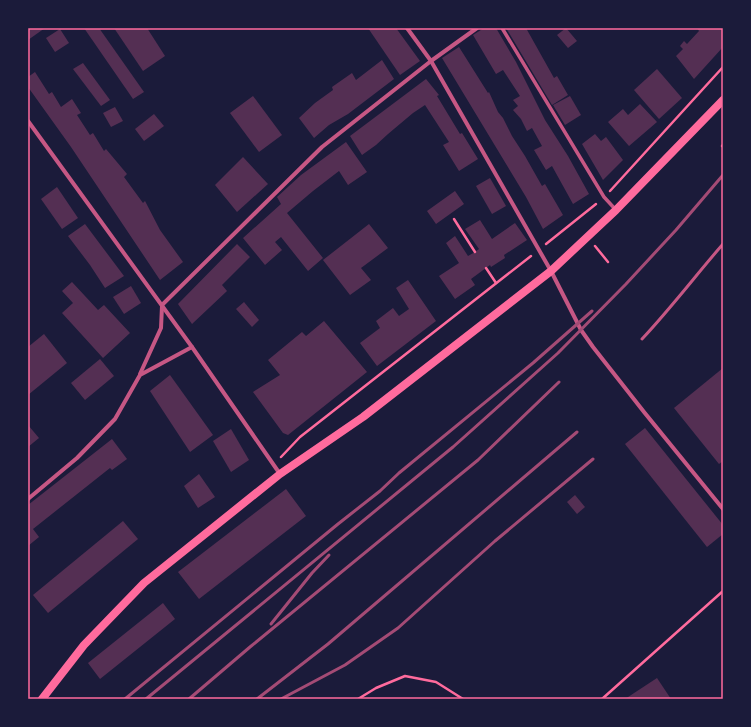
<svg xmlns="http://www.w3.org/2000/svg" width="751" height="727" font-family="'Sofia Sans Condensed',sans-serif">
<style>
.building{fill:#542f53}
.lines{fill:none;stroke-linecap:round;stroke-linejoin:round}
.path{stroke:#ff6b9d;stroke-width:2.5}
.service{stroke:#c65784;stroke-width:3}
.pedestrian{stroke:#c65784;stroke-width:3.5}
.minor{stroke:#c65784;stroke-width:4}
.secondary{stroke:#ff6b9d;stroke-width:8}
.rail{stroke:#a44b75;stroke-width:3}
.neatline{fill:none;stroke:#ff6b9d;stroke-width:1.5}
</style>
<rect width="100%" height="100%" fill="#1b1b3a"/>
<g class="building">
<polygon points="28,28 45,28 28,40"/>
<polygon points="84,28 99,28 144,92 133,99"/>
<polygon points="114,28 147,28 165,56 143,71"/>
<polygon points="368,28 396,28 420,61 400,75"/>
<polygon points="484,28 496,28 516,62 545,120 568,156 589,194 573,204 552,166 546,170 534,150 542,146 532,128 527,131 521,119 513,110 518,106 513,100 520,96 503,70 496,74 473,35"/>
<polygon points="506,28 526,28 554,78 557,76 568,95 552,105"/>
<polygon points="566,28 577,41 568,48 557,35"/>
<polygon points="697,28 723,28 723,47 694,79 676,56 683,49 680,46 684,41 687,44 699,31"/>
<polygon points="60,29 69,43 55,52 46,38"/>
<polygon points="459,47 488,93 489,92 498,112 503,118 512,136 525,156 542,186 545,184 563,215 543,229 526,197 442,58"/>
<polygon points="382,60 394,79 348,114 329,125 314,138 299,118 315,103 333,90 332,87 352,73 356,80"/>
<polygon points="83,63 110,100 101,106 73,69"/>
<polygon points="657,69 682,98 659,119 634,90"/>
<polygon points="35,72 49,94 52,92 61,107 72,99 81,113 77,115 90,135 93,133 104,151 106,149 127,174 124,177 143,203 145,201 160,230 183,262 160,280 71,147 28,87 28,77"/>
<polygon points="426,79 439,95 437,96 460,134 462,133 478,159 459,171 443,145 449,142 425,105 413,113 388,134 376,145 362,155 350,136"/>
<polygon points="253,96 282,135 259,152 230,113"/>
<polygon points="570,96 581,115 565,125 553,105"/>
<polygon points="640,104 657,122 629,146 608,122 623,109 628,115"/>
<polygon points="115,107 123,121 111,127 103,113"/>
<polygon points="154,114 164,126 144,141 135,129"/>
<polygon points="595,134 601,141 606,137 623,160 603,180 582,144"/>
<polygon points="346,142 367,172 348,185 339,171 313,191 287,213 323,258 308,271 281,237 275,242 282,250 265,265 243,238 281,204 277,197 301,175"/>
<polygon points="243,157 268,184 237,212 215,185"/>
<polygon points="490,178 506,206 492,214 476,186"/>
<polygon points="57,187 78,218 62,229 41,199"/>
<polygon points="455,191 464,204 436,224 427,211"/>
<polygon points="480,220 492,239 515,223 527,240 504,255 505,258 491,267 490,265 471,279 475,285 455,299 439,276 459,263 446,243 455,236 468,256 475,252 479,249 465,229"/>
<polygon points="85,224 124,276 105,288 90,265 68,236"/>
<polygon points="369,224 388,248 361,268 371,280 350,295 323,260"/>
<polygon points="237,244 250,257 222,285 227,291 192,324 178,304"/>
<polygon points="408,280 436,321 377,366 360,343 380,328 376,321 393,308 399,316 409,309 396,288"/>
<polygon points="72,282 98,310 104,305 130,333 103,358 62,313 73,303 62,291"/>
<polygon points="131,286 141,303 124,314 113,297"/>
<polygon points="244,302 259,320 252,327 236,309"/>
<polygon points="324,321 367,372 288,435 283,433 253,392 280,375 268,360 302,332 306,336"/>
<polygon points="44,334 67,363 28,395 28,347"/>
<polygon points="100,359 114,376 85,400 71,383"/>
<polygon points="723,368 723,461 719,464 674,408"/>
<polygon points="170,375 213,435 190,452 150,391"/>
<polygon points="28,425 39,438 28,447"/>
<polygon points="645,428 723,525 723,534 707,547 625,444"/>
<polygon points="231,429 249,460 231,472 213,441"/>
<polygon points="112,439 127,459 112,470 110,468 33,529 39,537 28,546 28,505"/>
<polygon points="199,474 215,497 198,508 184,486"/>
<polygon points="286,489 306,516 199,599 178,572"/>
<polygon points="575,495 585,507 577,514 567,502"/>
<polygon points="123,521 138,539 48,613 33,595"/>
<polygon points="163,603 175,619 100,679 88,663"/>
<polygon points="657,678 671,699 625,699"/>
</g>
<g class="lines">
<g class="path">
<polyline points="722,146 723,145"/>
<polyline points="610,191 723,67"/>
<polyline points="454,219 475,252"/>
<polyline points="546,244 596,204"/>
<polyline points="595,246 608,262"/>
<polyline points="486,268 496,283"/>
<polyline points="281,457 300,437 531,256"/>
<polyline points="358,699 376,688 405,676 436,682 463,699"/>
<polyline points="602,699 723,591"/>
</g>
<path class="service" d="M642 339C671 308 696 275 723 244"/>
<polyline class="pedestrian" points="502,28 604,197 616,210"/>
<g class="minor">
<polyline points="407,28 431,61 551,271 581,330 593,347 644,412 723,509"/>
<polyline points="28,121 192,347 280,474"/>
<polyline points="162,305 322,147 431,61 477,28"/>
<polyline points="140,374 161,328 162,306"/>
<polyline points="28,499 77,458 115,419 140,375 192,347"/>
</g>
<polyline class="secondary" points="42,699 84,645 144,583 280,474 363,417 551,271 616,210 723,100"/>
<g class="rail">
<polyline points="271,624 312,573 329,555"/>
<polyline points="125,699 338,524 380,491 399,473 533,363 592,311"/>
<polyline points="146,699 453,447 558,353 626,284 676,230 723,175"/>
<polyline points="189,699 250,647 478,460 559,382"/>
<polyline points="257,699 328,644 577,432"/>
<polyline points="281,699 345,665 398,628 495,541 593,459"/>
</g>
</g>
<rect width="751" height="727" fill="none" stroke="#1b1b3a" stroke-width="58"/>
<rect x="29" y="29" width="693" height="669" class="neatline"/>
</svg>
